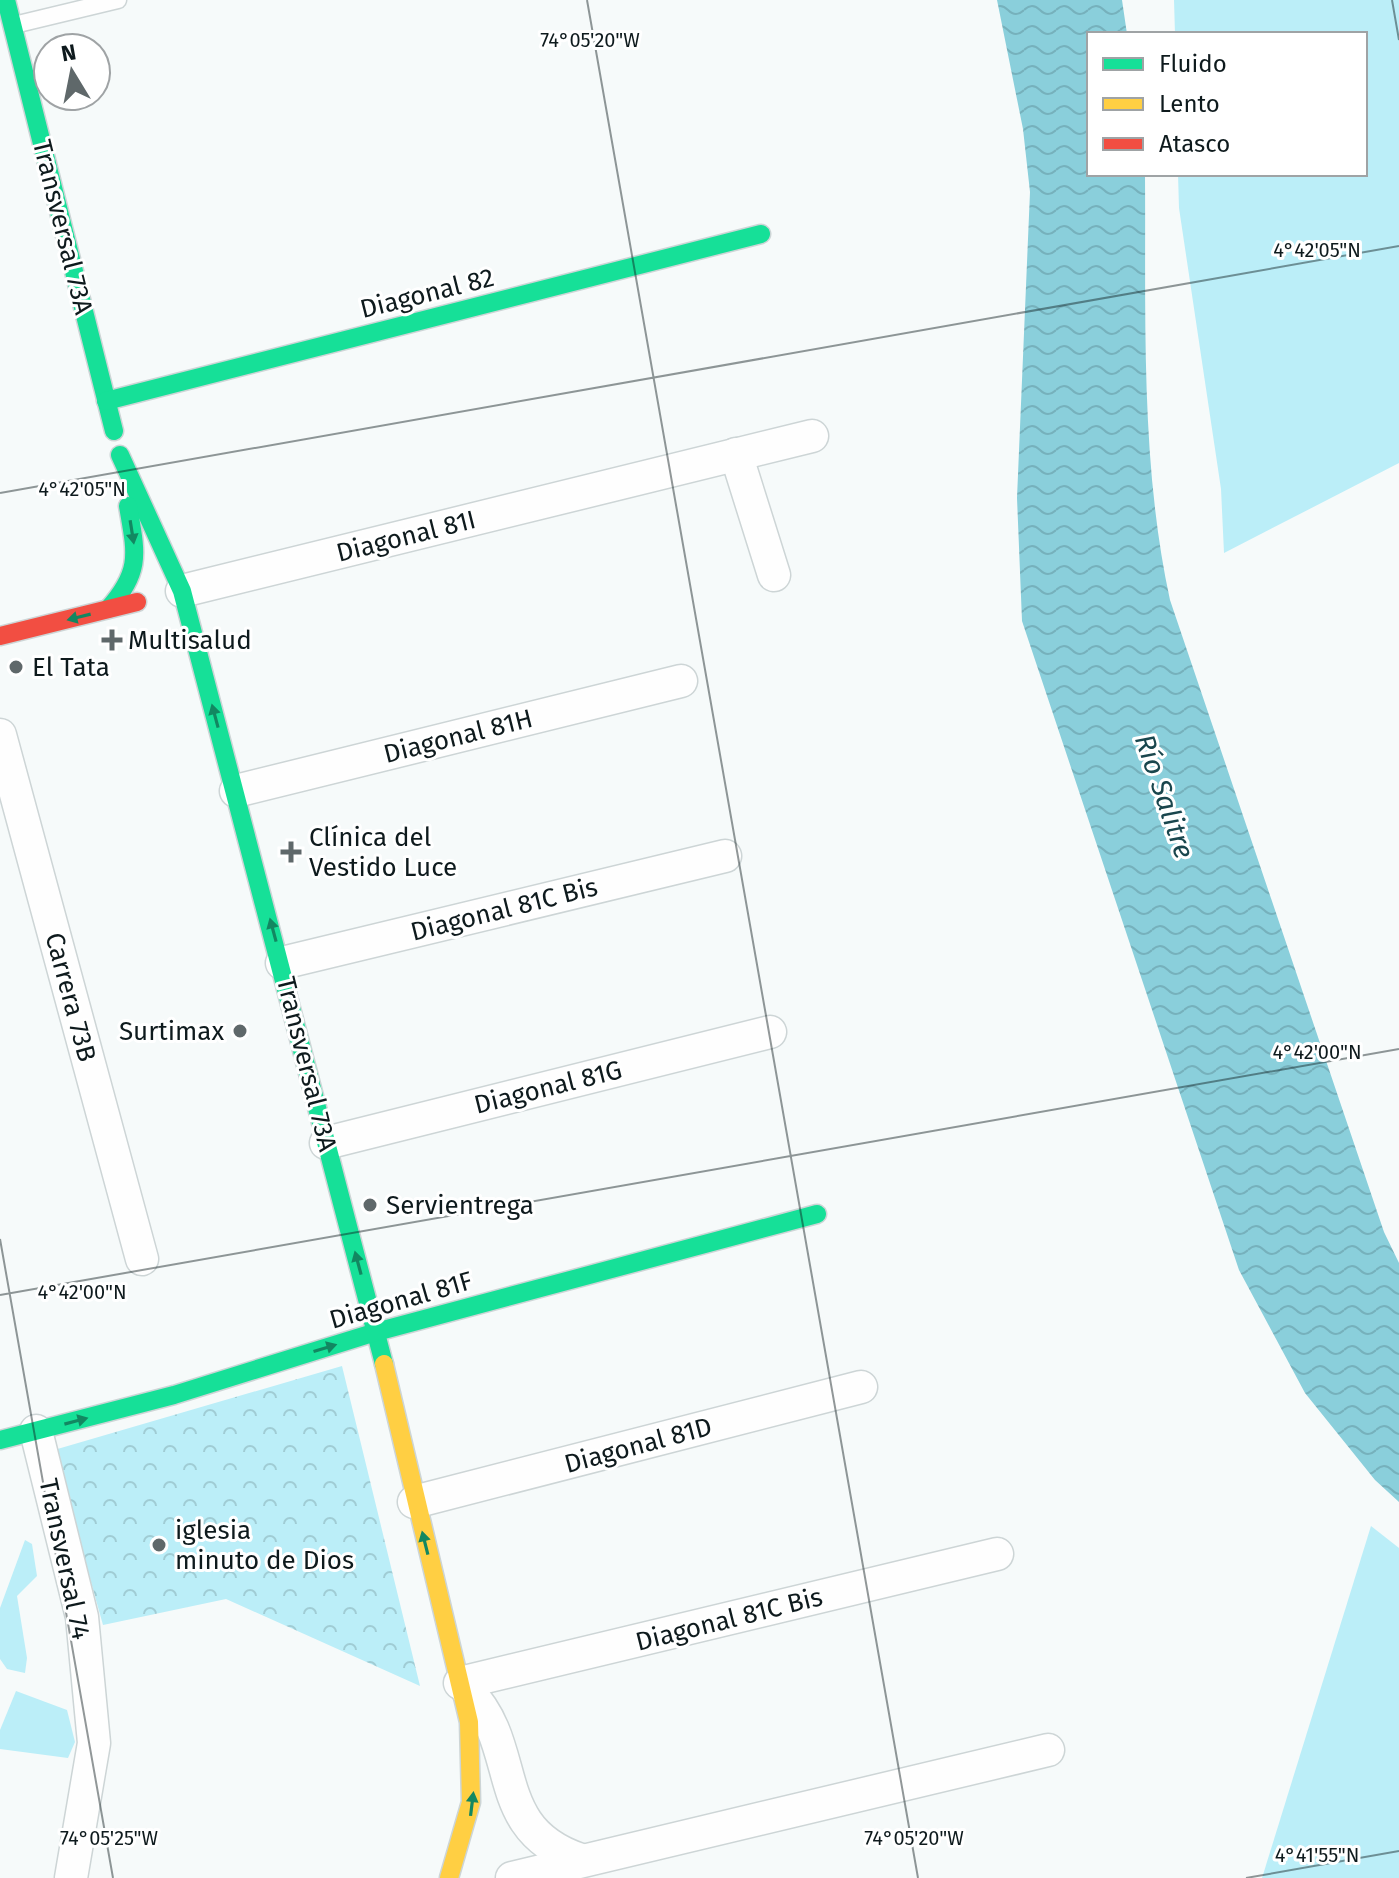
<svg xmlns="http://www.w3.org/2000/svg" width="1399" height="1878" font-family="'Fira Sans',sans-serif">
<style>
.grass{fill:#bbeef8}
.park{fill:url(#park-crowns)}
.water{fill:url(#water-waves)}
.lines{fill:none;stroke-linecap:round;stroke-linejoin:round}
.lane-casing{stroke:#cdd5d6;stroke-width:19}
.street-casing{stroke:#cdd5d6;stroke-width:35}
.fast-casing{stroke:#cdd5d6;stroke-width:21}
.slow-casing{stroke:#cdd5d6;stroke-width:21}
.jam-casing{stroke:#cdd5d6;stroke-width:21}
.lane{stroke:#fefefe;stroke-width:16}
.street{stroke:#fefefe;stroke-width:32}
.fast{stroke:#16e098;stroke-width:18}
.slow{stroke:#ffcf43;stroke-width:18}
.jam{stroke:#f24e42;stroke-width:18}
.oneway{fill:#128761}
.ticks{fill:none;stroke:#0e1a1d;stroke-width:2;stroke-opacity:0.45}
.poi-dot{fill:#5f686a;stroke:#fff;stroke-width:3}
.labels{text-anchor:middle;stroke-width:6;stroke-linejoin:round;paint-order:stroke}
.street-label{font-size:26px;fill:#0e1a1d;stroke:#fff}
.poi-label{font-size:26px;fill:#0e1a1d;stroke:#fff;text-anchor:start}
.water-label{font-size:28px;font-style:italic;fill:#19464d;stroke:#fff}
.ticks-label{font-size:20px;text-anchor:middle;fill:#0e1a1d;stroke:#fff;stroke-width:6;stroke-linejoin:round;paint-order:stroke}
</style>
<defs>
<pattern id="park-crowns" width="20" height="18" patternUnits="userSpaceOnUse" patternTransform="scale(2)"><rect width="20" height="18" fill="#bbeef8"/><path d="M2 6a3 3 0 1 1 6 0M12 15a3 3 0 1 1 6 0" fill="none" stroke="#a0ccd4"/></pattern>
<pattern id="water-waves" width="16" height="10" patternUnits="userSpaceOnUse" patternTransform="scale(2)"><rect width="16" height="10" fill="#8acfdb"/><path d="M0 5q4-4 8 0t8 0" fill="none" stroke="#76b1bc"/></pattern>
</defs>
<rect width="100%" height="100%" fill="#f6fafa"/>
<g class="grass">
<polygon points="1174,0 1399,0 1399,463 1224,553 1221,489 1179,208 1178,174 1365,174 1365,34 1175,34"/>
<polygon points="1371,1526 1399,1548 1399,1878 1262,1878"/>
<polygon points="25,1540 32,1544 37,1576 17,1596 27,1658 25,1673 7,1669 0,1659 0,1608"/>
<polygon points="16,1691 67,1710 75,1742 68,1758 0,1749 0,1730"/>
</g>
<polygon class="park" points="342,1366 420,1686 226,1599 103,1625 54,1450"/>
<path class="water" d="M997 0H1122L1127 34H1089V174H1145C1146 314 1140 463 1170 600L1384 1232 1399 1263V1502L1375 1480 1305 1393 1239 1270 1022 621 1017 498 1030 192 1023 129Z"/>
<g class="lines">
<defs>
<polyline id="lane" points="14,25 118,0"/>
<g id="street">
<polyline points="736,454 774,575"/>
<polyline points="182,591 812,436"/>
<polyline points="0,735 142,1259"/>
<polyline points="236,791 681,681"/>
<polyline points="282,963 725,856"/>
<polyline points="326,1143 770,1032"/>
<polyline points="36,1431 82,1617 94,1743 71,1878"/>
<polyline points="414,1502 861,1387"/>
<polyline points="460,1683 997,1554"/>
<path d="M468 1691C524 1749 487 1829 581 1860"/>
<polyline points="512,1878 1048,1750"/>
</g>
<g id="fast">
<polyline points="6,0 114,431"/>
<polyline points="106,401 761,234"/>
<polyline points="120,455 182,591 384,1364"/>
<path d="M108 609C142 571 136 553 128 506"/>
<polyline points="0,1440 174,1395 376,1332 817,1214"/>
</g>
<polyline id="slow" points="384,1364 469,1722 471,1802 449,1878"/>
<polyline id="jam" points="0,636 137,602"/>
</defs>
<use href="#lane" class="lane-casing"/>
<use href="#street" class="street-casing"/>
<use href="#fast" class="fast-casing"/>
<use href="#slow" class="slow-casing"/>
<use href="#jam" class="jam-casing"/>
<use href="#lane" class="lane"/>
<use href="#street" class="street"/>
<use href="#fast" class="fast"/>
<use href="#slow" class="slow"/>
<use href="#jam" class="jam"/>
</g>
<defs><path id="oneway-solid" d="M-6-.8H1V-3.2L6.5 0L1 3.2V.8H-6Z" transform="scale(2)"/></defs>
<g class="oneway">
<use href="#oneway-solid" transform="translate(132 532) rotate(81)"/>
<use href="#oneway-solid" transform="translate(79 617) rotate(166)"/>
<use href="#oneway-solid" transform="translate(215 716) rotate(-105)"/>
<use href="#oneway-solid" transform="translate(273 930) rotate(-105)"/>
<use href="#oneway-solid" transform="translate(358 1263) rotate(-105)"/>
<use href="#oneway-solid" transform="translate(325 1348) rotate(-17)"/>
<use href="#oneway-solid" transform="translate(76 1421) rotate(-15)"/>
<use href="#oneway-solid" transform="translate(425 1543) rotate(-104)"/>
<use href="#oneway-solid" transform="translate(472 1804) rotate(-83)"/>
</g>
<path class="ticks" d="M587 0 918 1878M1392 0 1399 40M0 493 1399 246M0 1239 113 1878M0 1295 1399 1049M1246 1878 1399 1851"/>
<g class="poi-dot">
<path d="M108 628h8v8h8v8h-8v8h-8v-8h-8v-8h8z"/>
<circle cx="16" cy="667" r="8"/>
<path d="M287 840h8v8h8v8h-8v8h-8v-8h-8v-8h8z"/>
<circle cx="240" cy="1031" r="8"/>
<circle cx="370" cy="1205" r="8"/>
<circle cx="159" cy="1545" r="8"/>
</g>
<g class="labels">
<g class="street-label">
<text transform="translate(63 227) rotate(76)" y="9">Transversal 73A</text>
<text transform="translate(427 293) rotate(-14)" y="9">Diagonal 82</text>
<text transform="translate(406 536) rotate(-14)" y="9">Diagonal 81I</text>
<text transform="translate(458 736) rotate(-14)" y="9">Diagonal 81H</text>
<text transform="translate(504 909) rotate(-14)" y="9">Diagonal 81C Bis</text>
<text transform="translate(71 997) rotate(75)" y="9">Carrera 73B</text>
<text transform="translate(307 1064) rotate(76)" y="9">Transversal 73A</text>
<text transform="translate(548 1087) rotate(-14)" y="9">Diagonal 81G</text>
<text transform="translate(401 1300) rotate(-16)" y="9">Diagonal 81F</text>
<text transform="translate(638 1445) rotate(-15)" y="9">Diagonal 81D</text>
<text transform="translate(65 1559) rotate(78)" y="9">Transversal 74</text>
<text transform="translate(729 1619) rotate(-14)" y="9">Diagonal 81C Bis</text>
</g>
<g class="poi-label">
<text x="128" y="649">Multisalud</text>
<text x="32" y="676">El Tata</text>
<text x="309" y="846">Clínica del<tspan x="309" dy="30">Vestido Luce</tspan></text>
<text x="224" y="1040" text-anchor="end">Surtimax</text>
<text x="386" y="1214">Servientrega</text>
<text x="175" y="1539">iglesia<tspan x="175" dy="30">minuto de Dios</tspan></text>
</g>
<g class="water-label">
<text transform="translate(1165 796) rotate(71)" y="10">Río Salitre</text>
</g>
</g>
<g class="ticks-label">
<text x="590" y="47">74°05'20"W</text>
<text x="1317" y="257">4°42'05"N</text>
<text x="82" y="496">4°42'05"N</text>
<text x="1317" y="1059">4°42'00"N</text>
<text x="82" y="1299">4°42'00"N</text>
<text x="109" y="1845">74°05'25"W</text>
<text x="914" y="1845">74°05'20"W</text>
<text x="1317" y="1862">4°41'55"N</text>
</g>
<rect x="1087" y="32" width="280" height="144" fill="#ffffff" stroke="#9fa3a5" stroke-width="2"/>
<rect x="1103" y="58" width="40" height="12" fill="#16e098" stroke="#9fa3a5" stroke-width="2"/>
<text x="1159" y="72" font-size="24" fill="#0e1a1d">Fluido</text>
<rect x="1103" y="98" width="40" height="12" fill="#ffcf43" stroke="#9fa3a5" stroke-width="2"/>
<text x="1159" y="112" font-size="24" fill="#0e1a1d">Lento</text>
<rect x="1103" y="138" width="40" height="12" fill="#f24e42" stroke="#9fa3a5" stroke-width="2"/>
<text x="1159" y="152" font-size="24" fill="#0e1a1d">Atasco</text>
<g transform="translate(72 72) rotate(350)"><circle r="38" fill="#ffffff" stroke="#9fa3a5" stroke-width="2"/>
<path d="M0-6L14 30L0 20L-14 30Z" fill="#5f686a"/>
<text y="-12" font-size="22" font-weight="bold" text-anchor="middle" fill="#0e1a1d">N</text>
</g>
</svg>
